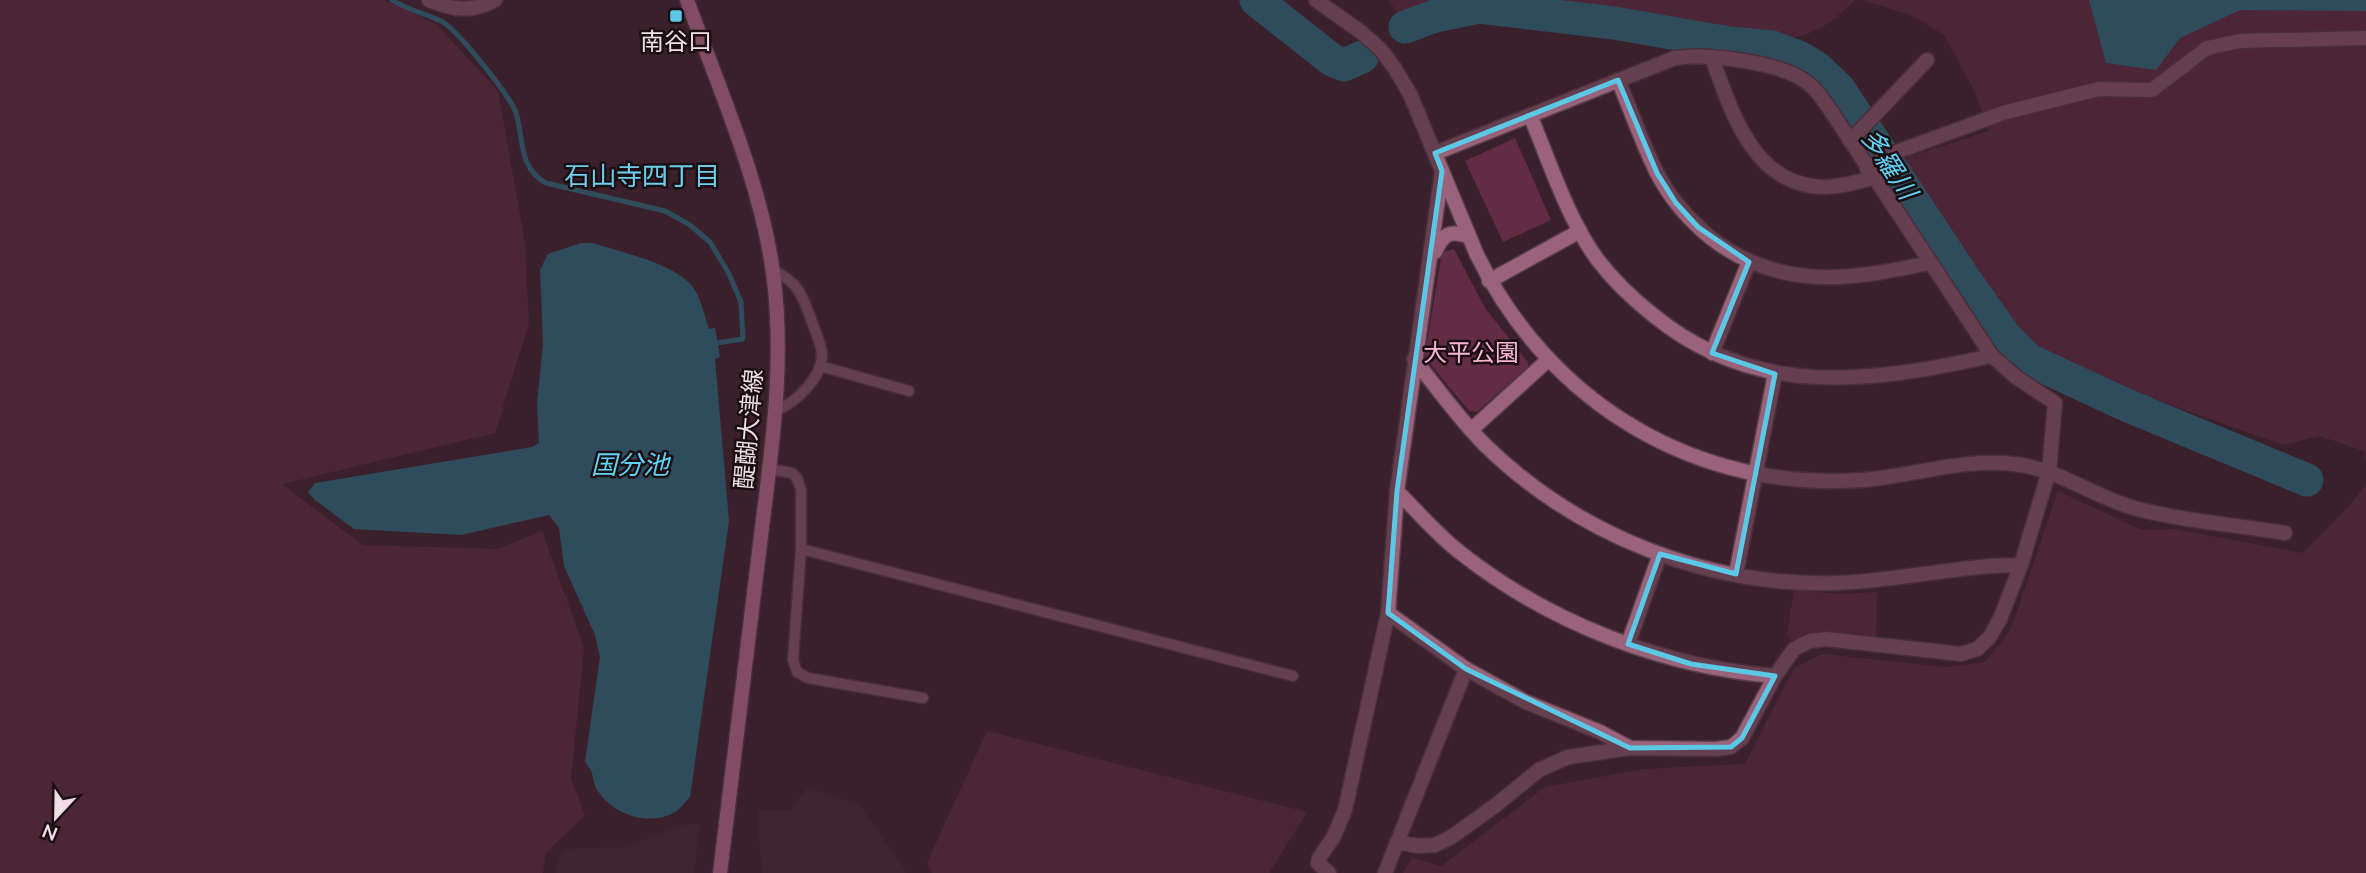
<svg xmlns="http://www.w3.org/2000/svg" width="2366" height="873" font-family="Mulish,'Noto Sans JP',sans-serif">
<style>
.built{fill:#482635}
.green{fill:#622b46}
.water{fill:#208098}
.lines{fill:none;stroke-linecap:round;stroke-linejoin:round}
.stream{stroke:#208098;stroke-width:5}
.river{stroke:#208098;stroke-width:33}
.service-casing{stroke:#573e49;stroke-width:13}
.minor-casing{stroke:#573e49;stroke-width:17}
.tertiary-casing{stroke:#573e49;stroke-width:17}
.secondary-casing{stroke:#573e49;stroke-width:17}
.service{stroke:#9a627b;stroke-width:10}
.minor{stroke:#9a627b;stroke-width:14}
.tertiary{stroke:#9a627b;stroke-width:14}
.secondary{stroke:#d981a9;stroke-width:14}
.marked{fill:none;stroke:#5bc8e6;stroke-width:5;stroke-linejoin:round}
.poi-dot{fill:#5bc8e6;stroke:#1a0e13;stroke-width:2.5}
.labels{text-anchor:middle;stroke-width:5;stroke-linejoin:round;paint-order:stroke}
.poi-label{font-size:24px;fill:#f0dee5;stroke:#1a0e13}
.park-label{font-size:24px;fill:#f9b5d2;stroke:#1a0e13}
.street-label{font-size:24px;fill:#f0dee5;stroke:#1a0e13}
.water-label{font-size:26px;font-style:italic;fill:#5dd4f5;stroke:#1a0e13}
.neighbourhood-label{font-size:26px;fill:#6cceea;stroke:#1a0e13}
</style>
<rect width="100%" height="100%" fill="#3a202b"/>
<g class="built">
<polygon points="807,788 860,805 907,873 762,873 757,810 790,810"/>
<polygon points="687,824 700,824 694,873 556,873 557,857 566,849 622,847"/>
</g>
<g class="green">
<polygon points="0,0 384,0 436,24 498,91 525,243 529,323 495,433 282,484 363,545 498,549 542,531 584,648 571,779 585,815 546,853 543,873 0,873"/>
<polygon points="1388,0 1479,0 1403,20"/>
<path d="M1480 0H1855C1824 30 1812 36 1770 41Z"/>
<polygon points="1861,0 2366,0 2366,463 2364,451 2320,436 2283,445 2048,361 2013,332 1896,161 1989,131 1974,90 1944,35 1911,15"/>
<polygon points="1515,138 1551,220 1503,242 1465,161"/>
<polygon points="1454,249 1485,308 1528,362 1528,367 1477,412 1469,411 1427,360 1425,354 1441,258 1443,252"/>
<polygon points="2366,483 2366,873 1403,873 1412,858 1441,866 1545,787 1644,769 1745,764 1794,668 1822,654 1946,667 1985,662 2011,629 2058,491 2142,530 2174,529 2303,553 2353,502"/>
<path d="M1794 589 1836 594 1877 592 1876 637C1846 633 1819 626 1792 641L1787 635Z"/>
<polygon points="987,731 1307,812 1269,873 932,873 927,863"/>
</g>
<g class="water">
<polygon points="2089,0 2366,0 2366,11 2240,10 2180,38 2156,70 2106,63"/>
<path d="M581 243H593C622 253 681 264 696 292 702 303 705 317 709 329L715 328 720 357 715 359 729 521 690 797C686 801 680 809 675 812 650 827 613 815 598 791 591 781 596 774 585 762L600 657 595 635 564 566 559 528 549 515 461 535 354 529 315 500 308 492 315 483 532 447 539 443 537 404 543 344 540 270 548 254Z"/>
</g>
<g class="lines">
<path class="stream" d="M392 0C407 10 425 13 441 21 456 28 511 97 516 113 524 139 518 168 546 183L665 211 690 225 710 242 728 272 741 302 743 339 717 343"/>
<g class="river">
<polyline points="1256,0 1332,60 1344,65 1362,57"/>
<polyline points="1405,27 1435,16 1479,7 1614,23 1729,43 1772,47 1801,58 1817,68 1839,89 1964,278 2005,336 2029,360 2126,405 2307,480"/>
</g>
<defs>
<g id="service">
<path d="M773 270C798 283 801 292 811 319 814 329 822 344 822 355 822 378 796 402 776 411"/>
<polyline points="820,366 909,391"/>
<polyline points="769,469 792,473 797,478 801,490 801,549 793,660 797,672 808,678 923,698"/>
<polyline points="801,549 1293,676"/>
</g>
<g id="minor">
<path d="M429 0C453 10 471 13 495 0"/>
<path d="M1712 58C1731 110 1752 183 1820 187 1838 188 1856 182 1873 178"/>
<path d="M1618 80C1631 110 1642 143 1657 173 1670 198 1689 220 1711 238 1780 291 1850 280 1929 263"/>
<path d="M1530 115C1550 163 1567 217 1597 259 1613 280 1633 299 1653 315 1757 400 1871 382 1992 356"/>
<polyline points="1850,141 1927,60"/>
<polyline points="1867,169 1891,154 2003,113 2099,89 2152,90 2207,48 2240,41 2366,38"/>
<path d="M1435 252C1443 234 1449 230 1468 236"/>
<polyline points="1489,281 1580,231"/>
<polyline points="1712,353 1749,262"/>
<path d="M1414 359C1437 388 1459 419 1485 445 1577 535 1708 587 1836 583 1898 581 1959 565 2021 565"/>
<polyline points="1471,430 1548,360"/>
<path d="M1397 491C1418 512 1438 536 1462 554 1550 623 1663 667 1775 676"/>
<polyline points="1736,574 1775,374"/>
<polyline points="1388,613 1466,669 1526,702 1600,732 1630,748"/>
<polyline points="1628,644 1660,554"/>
<path d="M1397 842 1418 846 1435 845 1450 838 1496 805 1539 770 1568 757 1630 748 1716 749 1731 747 1742 738 1775 676 1794 649 1810 641 1826 639 1961 654 1977 649 1989 638 2000 619 2021 565 2049 471 2055 403 2016 377 1992 356 1833 114C1826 104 1819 92 1809 84 1783 62 1707 53 1675 58L1435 153"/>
<polyline points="1329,873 1318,863 1319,858 1334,836 1345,810 1388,613 1397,491 1442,171"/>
<polyline points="1385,873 1466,669"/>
</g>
<path id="tertiary" d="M1316 0 1361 32 1380 49 1394 67 1410 94 1477 255C1550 404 1697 492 1863 480 1914 476 1969 456 2021 465 2061 471 2095 497 2134 508 2183 521 2236 525 2285 533"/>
<path id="secondary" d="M687 0C718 86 761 182 773 273 786 367 770 459 759 552 746 659 733 766 720 873"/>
</defs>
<use href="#service" class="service-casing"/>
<use href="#minor" class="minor-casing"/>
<use href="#tertiary" class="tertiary-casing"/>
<use href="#secondary" class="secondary-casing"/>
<use href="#service" class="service"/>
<use href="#minor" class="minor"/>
<use href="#tertiary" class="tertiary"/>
<use href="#secondary" class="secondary"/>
</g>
<path d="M0 0H2366V873H0ZM1618 80 1657 173 1676 203 1698 227 1749 262 1712 353 1775 374 1736 574 1660 554 1628 644 1691 664 1775 676 1742 738 1731 747 1630 748 1466 669 1388 613 1397 491 1442 171 1435 153Z" fill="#3a202b" fill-opacity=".55" fill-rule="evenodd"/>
<path class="marked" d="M1618 80 1657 173 1676 203 1698 227 1749 262 1712 353 1775 374 1736 574 1660 554 1628 644 1691 664 1775 676 1742 738 1731 747 1630 748 1466 669 1388 613 1397 491 1442 171 1435 153Z"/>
<rect class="poi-dot" x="669" y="9" width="14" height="14" rx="3.5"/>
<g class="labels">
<g class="poi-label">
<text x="676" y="50">南谷口</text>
</g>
<g class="park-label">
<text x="1471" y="361">大平公園</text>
</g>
<g class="street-label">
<text transform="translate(749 429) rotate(-85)" y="8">醍醐大津線</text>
</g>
<g class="water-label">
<text transform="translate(1889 164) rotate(57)" y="9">多羅川</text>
<text x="630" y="474">国分池</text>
</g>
<g class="neighbourhood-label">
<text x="642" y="185">石山寺四丁目</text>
</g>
</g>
<g transform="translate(56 817) rotate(202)" stroke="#1a0e13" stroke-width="5" paint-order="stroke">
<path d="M0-5L12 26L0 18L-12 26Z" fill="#f0dee5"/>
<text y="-10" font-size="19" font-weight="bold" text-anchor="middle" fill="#f0dee5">N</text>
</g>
</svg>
